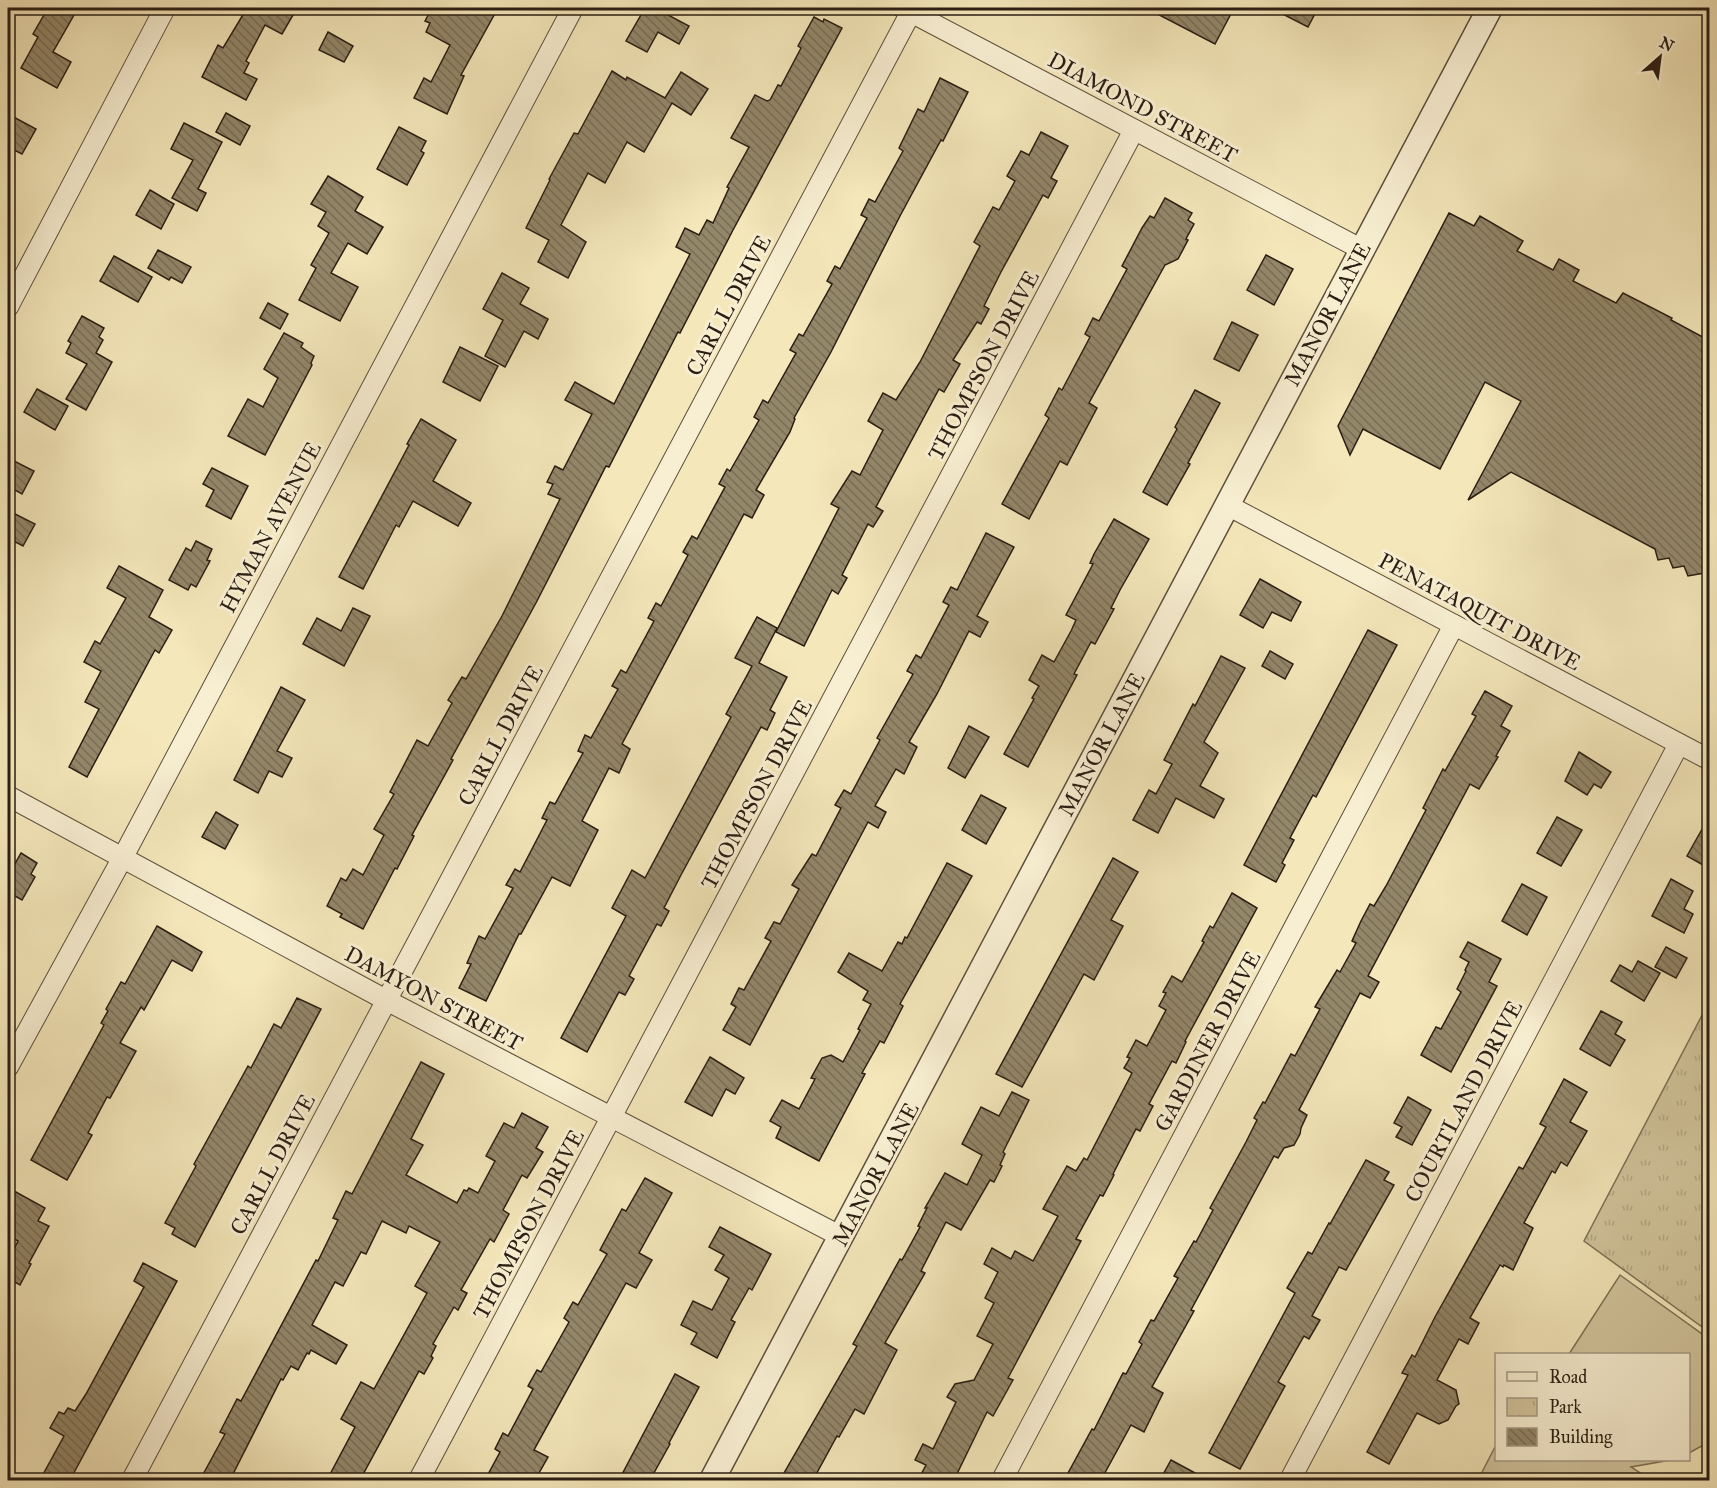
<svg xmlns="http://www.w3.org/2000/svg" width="1717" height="1488" font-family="'IM FELL Great Primer',serif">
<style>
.green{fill:#d2c59e;stroke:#7e7258;stroke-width:1.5}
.park{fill:url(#park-tufts);stroke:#7e7258;stroke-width:1.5}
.building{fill:url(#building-back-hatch);stroke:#2a1e13;stroke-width:1.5}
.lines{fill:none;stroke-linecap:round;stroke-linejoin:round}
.minor-casing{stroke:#5c503d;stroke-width:22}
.tertiary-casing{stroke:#5c503d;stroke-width:27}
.minor{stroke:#f8efd2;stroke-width:20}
.tertiary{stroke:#f8efd2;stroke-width:24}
.labels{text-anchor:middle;stroke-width:6;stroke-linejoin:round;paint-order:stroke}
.street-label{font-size:22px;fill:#2a1e13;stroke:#f8efd2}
</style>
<defs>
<pattern id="park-tufts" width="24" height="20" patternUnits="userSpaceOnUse" patternTransform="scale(1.5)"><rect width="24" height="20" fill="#d2c59e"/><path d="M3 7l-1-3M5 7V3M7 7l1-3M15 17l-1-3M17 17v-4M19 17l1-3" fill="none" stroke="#b4a987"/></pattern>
<pattern id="building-back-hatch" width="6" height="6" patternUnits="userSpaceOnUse" patternTransform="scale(1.5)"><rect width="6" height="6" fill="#93876a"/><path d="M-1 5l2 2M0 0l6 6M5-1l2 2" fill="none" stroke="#786e56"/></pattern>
</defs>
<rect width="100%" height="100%" fill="#f4e7ba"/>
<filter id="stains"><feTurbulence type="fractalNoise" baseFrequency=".00333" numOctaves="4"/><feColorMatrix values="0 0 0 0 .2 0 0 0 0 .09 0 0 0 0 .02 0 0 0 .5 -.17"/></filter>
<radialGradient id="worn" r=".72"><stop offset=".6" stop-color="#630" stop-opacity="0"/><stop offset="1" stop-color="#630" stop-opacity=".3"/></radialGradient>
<g class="green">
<polygon points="1620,1275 1709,1339 1709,1442 1689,1453 1688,1354 1569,1354"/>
<polygon points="1496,1445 1496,1460 1671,1460 1631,1467 1651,1480 1478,1480"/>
</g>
<polygon class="park" points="1709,1002 1710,1332 1709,1332 1584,1241"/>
<g class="building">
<polygon points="48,8 78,8 53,52 71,62 57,88 21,68 38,37 33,34"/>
<polygon points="233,8 279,8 293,15 282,34 265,25 246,61 249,63 244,73 257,79 246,100 202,77 218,45 223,48 244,13"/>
<polygon points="432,8 498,8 461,75 464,76 447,114 414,98 424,78 431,82 450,45 426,32 430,23 425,21"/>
<polygon points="645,8 655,8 689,26 679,44 658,32 647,52 626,41"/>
<polygon points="1146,8 1234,8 1215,44"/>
<polygon points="1271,8 1318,8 1308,27"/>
<polygon points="814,17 823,22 824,19 842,28 733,230 680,333 678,332 609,467 606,466 537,601 451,759 453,760 412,835 414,836 397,869 395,868 363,929 340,917 342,914 327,906 341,878 346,881 353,869 363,875 384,835 374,829 394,794 390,792 417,740 428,746 452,703 448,700 462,677 466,679 502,616 560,499 548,494 553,484 547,482 555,466 563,470 592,414 565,400 575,382 614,404 690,254 676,247 685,228 699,235 707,220 713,223 729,188 727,187 749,147 731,138 755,95 767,101 770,100 778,85 781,86 801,48 798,46"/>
<polygon points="328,32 353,46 344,62 319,50"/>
<polygon points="612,71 626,80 627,77 665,98 681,72 708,89 691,115 672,103 644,152 627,142 605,183 588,173 561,225 586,242 568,278 538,262 549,240 526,228 550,180 549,179 574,133 578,134"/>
<polygon points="940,78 968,92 943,141 941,140 900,216 831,352 794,418 795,419 790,432 756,490 764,495 752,518 744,514 622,744 630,749 619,773 609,768 582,821 598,830 570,886 552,877 521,934 519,934 486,1001 459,988 471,964 467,963 479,936 485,939 513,888 506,885 515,869 520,872 547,820 542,818 550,802 555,804 583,753 578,751 585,735 591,738 618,689 612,686 621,670 626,673 654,621 648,618 656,603 661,606 688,555 683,552 692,536 697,539 725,487 719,484 727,469 730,471 759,420 754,417 763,400 768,403 796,353 790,350 799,334 803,336 832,284 827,281 835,266 840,269 867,218 861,215 869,199 875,202 903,151 899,148 918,109 924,112"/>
<polygon points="226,113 250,126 240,145 216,132"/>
<polygon points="8,114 36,129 22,154 8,147"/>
<polygon points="184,123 222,142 198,189 206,193 197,211 172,198 193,160 171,149"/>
<polygon points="399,127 426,141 421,151 424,153 407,185 377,169"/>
<polygon points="1041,132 1068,146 1051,178 1057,181 1048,198 1043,195 1001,272 984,306 989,309 981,324 977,322 953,360 960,364 944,392 939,389 876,507 883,511 873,527 868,524 842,575 847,578 838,594 832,590 804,646 776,632 839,508 831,504 852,471 860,475 883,430 868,421 883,393 896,400 920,362 980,246 974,242 993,207 999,210 1015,181 1007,176 1021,151 1029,155"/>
<polygon points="328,176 363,197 355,211 383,227 367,254 348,243 331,273 358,287 340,321 299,300 316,268 311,265 329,233 318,226 326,212 311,204"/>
<polygon points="150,190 174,204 161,229 136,215"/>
<polygon points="1165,198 1192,213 1188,220 1194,224 1186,239 1188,240 1178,259 1165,265 1089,403 1097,408 1067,465 1060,461 1029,519 1002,504 1049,418 1045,415 1059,388 1062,390 1090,337 1085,334 1093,318 1099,321 1127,269 1122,266 1142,228 1150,216 1154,218"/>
<polygon points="1449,213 1474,226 1480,216 1523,241 1517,251 1553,270 1559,259 1579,270 1573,281 1616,303 1623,293 1672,318 1671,320 1710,341 1710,572 1688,576 1684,566 1673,568 1669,558 1658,560 1655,549 1511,472 1468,500 1521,401 1485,382 1440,469 1363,429 1350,455 1338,426"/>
<polygon points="158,250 191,267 182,283 171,277 169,280 148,268"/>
<polygon points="1266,255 1293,269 1274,305 1247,290"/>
<polygon points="114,256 152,277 138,302 100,281"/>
<polygon points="502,273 529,288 520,304 548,319 538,339 524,331 505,367 485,356 503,320 483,309"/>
<polygon points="268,303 288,314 280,329 260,318"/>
<polygon points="82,316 104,328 99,337 103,340 96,353 112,362 86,410 66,399 87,364 66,353 71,343 68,341"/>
<polygon points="1232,322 1258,335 1239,371 1214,359"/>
<polygon points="284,333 303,343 301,347 314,356 311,363 312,365 265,455 228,436 248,399 263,407 278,378 264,369"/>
<polygon points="460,347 498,366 480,401 443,382"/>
<polygon points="37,389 68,406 55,430 24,412"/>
<polygon points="1195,390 1220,403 1188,463 1190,464 1167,505 1143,492 1177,429 1175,427"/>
<polygon points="421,419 456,440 433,481 471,503 458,526 413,501 399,527 396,525 363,589 339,577 409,445 407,444"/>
<polygon points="8,458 34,471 22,494 8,486"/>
<polygon points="212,468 248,486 231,519 206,506 214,490 203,484"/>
<polygon points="15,514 35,524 23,546 8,538 8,528"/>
<polygon points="1114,519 1149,539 1120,590 1111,608 1114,609 1095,644 1091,642 1074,674 1077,675 1028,767 1004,754 1034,699 1032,698 1039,686 1029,680 1042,655 1054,662 1071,631 1076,620 1066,615 1093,564 1090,563 1094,554"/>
<polygon points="986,533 1014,547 977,616 988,622 980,637 969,631 937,694 909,742 917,747 904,774 896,769 875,806 886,812 878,828 868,822 750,1045 723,1030 736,1007 731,1004 739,988 744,990 771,941 765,938 774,922 780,924 799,889 792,885 812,854 816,856 841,808 835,805 844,790 851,794 880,740 877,738 913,674 907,671 916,655 921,658 949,605 943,602 951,587 957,590"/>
<polygon points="196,541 212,549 207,560 210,561 196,587 191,584 188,590 169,580 186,548 191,551"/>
<polygon points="119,566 163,590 149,617 172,630 159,653 155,650 87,777 69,767 99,709 85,702 101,671 84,662 95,641 100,644 126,598 107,588"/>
<polygon points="1260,579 1301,602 1291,621 1272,612 1263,628 1240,615"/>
<polygon points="353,608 370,616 344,666 303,644 317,618 341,631"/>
<polygon points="757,617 777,628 759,663 787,677 770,710 775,713 767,730 761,727 681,875 664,908 669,911 661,926 657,924 629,976 634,979 625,995 619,992 587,1052 561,1038 626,916 612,908 632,870 645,878 731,717 726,714 752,666 735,658"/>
<polygon points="1368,630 1397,645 1316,797 1313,795 1290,838 1294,840 1282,863 1285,865 1276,882 1244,865"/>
<polygon points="1270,651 1293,664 1285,679 1262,666"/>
<polygon points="1221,656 1245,668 1204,742 1218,753 1200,786 1224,799 1214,818 1176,798 1158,833 1133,820 1149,790 1156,794 1172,764 1164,760 1193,704 1195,706"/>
<polygon points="281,687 305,700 277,751 292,758 282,777 269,771 258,793 234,780"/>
<polygon points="1485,691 1512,706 1501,726 1510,731 1496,756 1498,757 1479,789 1470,784 1368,976 1379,982 1370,998 1360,993 1299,1110 1307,1115 1301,1128 1300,1134 1294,1145 1284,1148 1278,1158 1274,1156 1191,1310 1194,1311 1152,1387 1163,1393 1144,1432 1131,1425 1101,1480 1076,1480 1067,1475 1092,1429 1094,1430 1123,1373 1126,1374 1142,1344 1139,1342 1151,1320 1154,1321 1178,1278 1174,1276 1194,1241 1196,1242 1213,1210 1210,1208 1246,1142 1257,1120 1254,1118 1263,1102 1265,1103 1291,1054 1295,1056 1320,1009 1315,1007 1337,970 1340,972 1356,943 1352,941 1361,921 1370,904 1374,906 1386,886 1426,810 1423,808 1443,769 1445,771 1476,716 1472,714"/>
<polygon points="969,726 989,737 965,778 948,768"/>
<polygon points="1579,752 1611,772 1601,788 1594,784 1587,795 1565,781"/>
<polygon points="981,795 1006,808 986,844 962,830"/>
<polygon points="216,812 238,825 225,849 202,837"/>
<polygon points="1710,815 1710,869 1687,856"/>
<polygon points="1557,817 1582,830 1561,866 1537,853"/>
<polygon points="21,853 37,863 31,874 35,877 22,900 8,892 8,876"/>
<polygon points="1113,858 1138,872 1111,920 1123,926 1094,980 1084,974 1022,1087 996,1074"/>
<polygon points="947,863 972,876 900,1004 903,1006 884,1043 880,1041 862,1073 865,1074 819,1161 776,1138 781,1127 770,1121 782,1100 799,1109 815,1079 811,1078 822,1058 831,1055 843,1062 860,1030 858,1029 871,1004 863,1000 868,991 838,972 849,953 882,971 898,942 902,944 905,937 907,938"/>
<polygon points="1671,879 1693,891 1684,909 1693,914 1684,933 1652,916"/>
<polygon points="1522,884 1547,897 1527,935 1502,921"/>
<polygon points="1232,893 1257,908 1185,1041 1186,1042 1176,1063 1172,1061 1149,1104 1153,1106 1140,1131 1136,1129 1113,1174 1114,1175 1103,1196 1100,1195 1076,1239 1081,1241 1008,1378 1013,1380 993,1416 987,1412 954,1480 918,1480 926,1465 915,1460 923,1444 933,1449 956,1402 947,1397 955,1384 974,1380 993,1344 977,1336 994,1303 985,1298 998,1272 984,1264 992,1248 1011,1259 1015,1251 1033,1261 1058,1216 1043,1209 1067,1166 1076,1171 1084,1158 1087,1160 1132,1073 1124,1068 1130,1058 1127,1057 1136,1040 1147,1046 1166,1010 1159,1006 1166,993 1163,992 1172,976 1182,982 1204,942 1202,941 1210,926 1213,928"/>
<polygon points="157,926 202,952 192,971 172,960 144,1010 141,1007 120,1043 136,1051 110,1098 107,1097 88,1133 92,1135 67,1180 31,1160 104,1025 101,1023 108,1011 106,1009 121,982 125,984"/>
<polygon points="1468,942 1501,959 1489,982 1497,986 1451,1072 1421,1055 1436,1027 1441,1029 1461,992 1457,989 1466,971 1465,970 1469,962 1460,957"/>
<polygon points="1666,947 1687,958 1676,978 1655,967"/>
<polygon points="1638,961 1660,973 1644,1001 1611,981 1620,965 1632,972"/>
<polygon points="297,998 321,1009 195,1247 172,1234 175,1228 165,1223 196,1166 194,1164 248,1066 251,1068 274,1024 281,1028"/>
<polygon points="1601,1011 1622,1022 1615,1034 1625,1040 1610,1066 1580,1049"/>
<polygon points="710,1057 744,1078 735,1094 726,1089 712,1116 685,1102"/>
<polygon points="421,1062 444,1074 411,1139 423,1145 406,1175 457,1203 464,1190 467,1191 469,1188 478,1193 495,1161 486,1156 504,1123 514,1128 522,1113 548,1127 536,1148 543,1152 527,1178 522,1175 503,1210 509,1214 494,1242 490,1239 461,1290 467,1293 458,1310 454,1307 433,1344 436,1346 431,1356 433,1358 424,1374 419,1371 360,1480 327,1480 355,1427 341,1419 361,1382 374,1389 427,1293 415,1286 440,1242 409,1226 406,1233 382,1221 366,1254 361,1252 343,1286 335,1282 312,1325 347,1345 336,1364 311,1350 309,1354 307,1353 298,1370 291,1366 283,1380 281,1379 230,1480 200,1480 225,1434 220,1432 237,1399 241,1401 316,1260 318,1261 338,1220 333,1218 346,1191 352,1194"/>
<polygon points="1564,1079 1587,1092 1570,1122 1587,1131 1567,1166 1561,1162 1555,1173 1552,1171 1524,1223 1533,1228 1513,1270 1504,1265 1503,1267 1500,1265 1470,1318 1479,1323 1468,1344 1459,1339 1437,1380 1456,1390 1459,1404 1456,1406 1448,1420 1439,1424 1417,1413 1389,1464 1367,1452 1408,1375 1402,1373 1412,1355 1415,1357 1435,1317 1519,1167 1523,1169 1546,1127 1540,1124"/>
<polygon points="1012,1092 1029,1100 1003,1152 1005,1154 1000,1165 1002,1166 994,1182 990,1180 961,1230 946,1222 921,1271 925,1273 885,1343 897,1350 864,1414 855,1409 839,1437 837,1436 813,1480 780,1480 857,1346 853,1344 900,1259 902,1260 920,1227 918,1226 927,1208 925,1208 945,1173 967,1185 982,1155 962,1144 981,1107 999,1116"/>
<polygon points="1408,1097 1431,1110 1412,1145 1396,1137 1402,1127 1394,1123"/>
<polygon points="1366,1160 1389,1172 1384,1180 1394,1185 1346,1270 1339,1267 1312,1316 1320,1320 1309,1339 1304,1336 1278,1382 1285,1386 1240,1469 1209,1453 1295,1293 1287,1288 1308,1252 1312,1254 1329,1223 1330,1224"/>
<polygon points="645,1178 672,1193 639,1253 652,1260 636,1288 626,1283 534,1450 548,1457 535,1480 485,1480 500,1452 495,1449 503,1433 508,1436 533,1389 528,1386 537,1370 541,1372 569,1322 564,1318 573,1302 578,1305 607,1254 600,1250 622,1209 626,1211"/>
<polygon points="14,1191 45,1208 38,1221 49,1226 29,1263 31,1264 20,1285 8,1278 8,1261 18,1241 8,1235 8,1204"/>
<polygon points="720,1227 771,1254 752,1290 749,1288 731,1320 735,1322 717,1358 691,1344 697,1333 681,1325 693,1301 712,1310 729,1278 715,1270 724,1255 709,1247"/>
<polygon points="143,1263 177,1281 70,1480 40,1480 64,1436 50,1428 59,1412 64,1414 68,1408 75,1411 86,1394 144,1287 134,1281"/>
<polygon points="675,1374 699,1387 669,1443 670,1444 650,1480 619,1480"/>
<polygon points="1171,1460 1208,1480 1160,1480"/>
</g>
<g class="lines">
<defs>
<g id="minor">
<polyline points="903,8 1361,249"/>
<polyline points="8,307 165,8"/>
<polyline points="1227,505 1710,760"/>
<polyline points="8,796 386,1000 842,1237"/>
<polyline points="8,1067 123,857 573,8"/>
<polyline points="132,1480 911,12"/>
<polyline points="419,1480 1134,130"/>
<polyline points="1002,1480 1454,625"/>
<polyline points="1290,1480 1679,744"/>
</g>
<polyline id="tertiary" points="712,1480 1490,8"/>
</defs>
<use href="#minor" class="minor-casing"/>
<use href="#tertiary" class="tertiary-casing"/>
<use href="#minor" class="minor"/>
<use href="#tertiary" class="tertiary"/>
</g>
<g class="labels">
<g class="street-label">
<text transform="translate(1143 107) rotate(28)" y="8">DIAMOND STREET</text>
<text transform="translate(728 305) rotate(-62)" y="8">CARLL DRIVE</text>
<text transform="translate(1327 314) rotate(-62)" y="8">MANOR LANE</text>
<text transform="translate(983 365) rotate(-62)" y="8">THOMPSON DRIVE</text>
<text transform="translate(270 527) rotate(-62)" y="8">HYMAN AVENUE</text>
<text transform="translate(1480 611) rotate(28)" y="8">PENATAQUIT DRIVE</text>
<text transform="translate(500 735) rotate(-62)" y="8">CARLL DRIVE</text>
<text transform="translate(1101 744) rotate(-62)" y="8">MANOR LANE</text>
<text transform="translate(756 794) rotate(-62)" y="8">THOMPSON DRIVE</text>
<text transform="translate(434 998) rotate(28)" y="8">DAMYON STREET</text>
<text transform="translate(1207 1041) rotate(-62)" y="8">GARDINER DRIVE</text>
<text transform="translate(1463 1101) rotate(-62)" y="8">COURTLAND DRIVE</text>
<text transform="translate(272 1164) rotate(-62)" y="8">CARLL DRIVE</text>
<text transform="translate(875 1174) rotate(-62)" y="8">MANOR LANE</text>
<text transform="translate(528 1224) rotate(-62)" y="8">THOMPSON DRIVE</text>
</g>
</g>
<rect width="1717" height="1488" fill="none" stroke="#f4e7ba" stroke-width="30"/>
<rect x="9" y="9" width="1699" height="1470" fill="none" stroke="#2a1e13" stroke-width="3"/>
<rect x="15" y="15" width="1687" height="1458" fill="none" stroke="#2a1e13" stroke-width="1.5"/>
<rect x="1495" y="1353" width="195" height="108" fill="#f8efd2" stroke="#a69b86" stroke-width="1.5"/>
<rect x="1507" y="1372" width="30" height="9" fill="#f8efd2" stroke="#a69b86" stroke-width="1.5"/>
<text x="1549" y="1383" font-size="18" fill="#2a1e13">Road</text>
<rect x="1507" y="1398" width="30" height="18" fill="url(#park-tufts)" stroke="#a69b86" stroke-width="1.5"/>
<text x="1549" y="1413" font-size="18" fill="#2a1e13">Park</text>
<rect x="1507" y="1428" width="30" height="18" fill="url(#building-back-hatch)" stroke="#a69b86" stroke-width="1.5"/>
<text x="1549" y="1443" font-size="18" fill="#2a1e13">Building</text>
<g transform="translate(1660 57) rotate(28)" stroke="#f8efd2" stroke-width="4.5" paint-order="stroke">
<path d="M0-4.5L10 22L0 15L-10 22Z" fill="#2a1e13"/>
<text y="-9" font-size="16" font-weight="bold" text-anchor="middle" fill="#2a1e13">N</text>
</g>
<rect width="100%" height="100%" filter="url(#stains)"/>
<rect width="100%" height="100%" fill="url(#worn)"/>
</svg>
